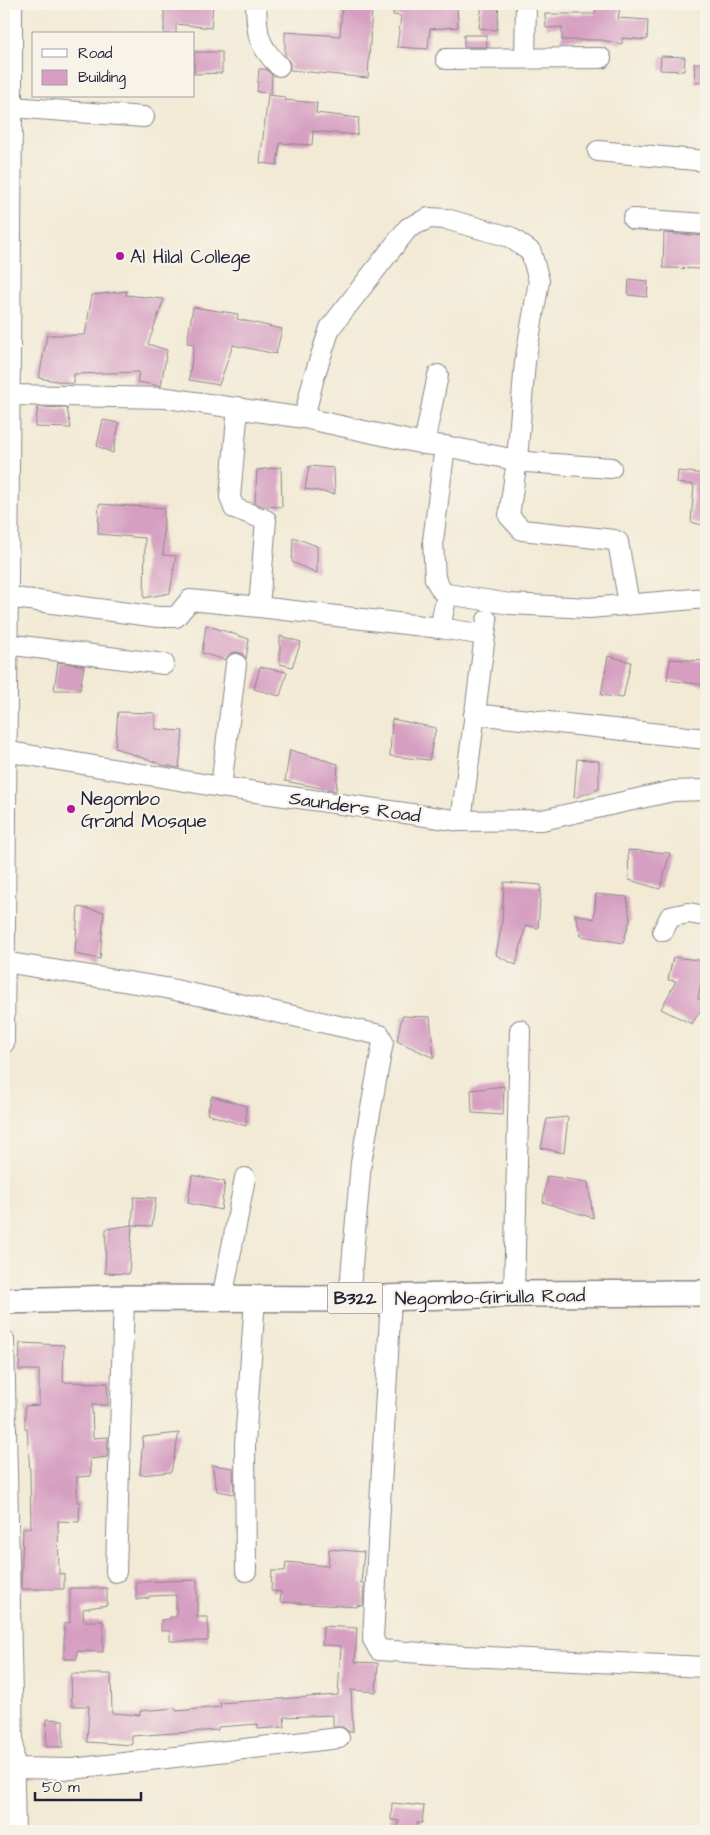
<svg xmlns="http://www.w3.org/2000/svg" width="710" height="1835" font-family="'Architects Daughter',sans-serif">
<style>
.building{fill:#d69fc1}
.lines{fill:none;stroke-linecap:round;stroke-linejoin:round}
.minor-casing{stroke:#8a8688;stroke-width:22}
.major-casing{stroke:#8a8688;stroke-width:28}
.minor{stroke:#fff;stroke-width:20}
.major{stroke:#fff;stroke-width:25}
.poi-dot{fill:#b5179e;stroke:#f7f3e8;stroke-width:2}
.labels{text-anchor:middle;stroke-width:4.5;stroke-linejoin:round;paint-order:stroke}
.shield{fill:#f7f3e8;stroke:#62616f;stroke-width:1}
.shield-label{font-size:18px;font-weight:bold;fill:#22223b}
.poi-label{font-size:19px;fill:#22223b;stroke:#f7f3e8;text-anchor:start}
.street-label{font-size:19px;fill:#22223b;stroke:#f7f3e8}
</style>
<rect width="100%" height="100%" fill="#f7f3e8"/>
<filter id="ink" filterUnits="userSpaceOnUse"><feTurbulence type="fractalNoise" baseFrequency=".02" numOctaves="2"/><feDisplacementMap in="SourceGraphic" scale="10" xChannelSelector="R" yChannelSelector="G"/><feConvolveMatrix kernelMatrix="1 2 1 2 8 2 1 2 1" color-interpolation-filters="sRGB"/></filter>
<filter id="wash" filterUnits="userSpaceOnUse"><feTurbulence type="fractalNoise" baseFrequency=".0096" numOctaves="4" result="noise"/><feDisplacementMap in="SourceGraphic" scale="20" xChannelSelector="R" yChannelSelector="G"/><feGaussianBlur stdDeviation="1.12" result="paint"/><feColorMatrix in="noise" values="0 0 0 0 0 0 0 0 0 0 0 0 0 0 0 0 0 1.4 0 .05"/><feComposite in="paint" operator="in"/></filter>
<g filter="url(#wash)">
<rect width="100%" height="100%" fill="#f2ead5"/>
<g id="blocks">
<g class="building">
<polygon points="164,4 213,4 211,28 176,24 176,34 164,34"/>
<polygon points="394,4 457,4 458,27 430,29 428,49 397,47 401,16 393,15"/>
<polygon points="482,4 499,4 497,30 479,28"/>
<polygon points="596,5 620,8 618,18 648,20 647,40 622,38 622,44 601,40 562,40 562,27 546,28 545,14 595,14"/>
<polygon points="342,6 372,7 368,78 290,70 290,63 285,55 285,32 340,36"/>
<polygon points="464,35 486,35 487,47 464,47"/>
<polygon points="194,52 222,52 222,73 194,74"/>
<polygon points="661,56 685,57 684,71 660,70"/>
<polygon points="694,63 706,63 706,82 695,83"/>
<polygon points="259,69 266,69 272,75 271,93 257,92"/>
<polygon points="268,95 285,97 285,100 317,103 316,113 359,118 357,135 313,131 312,145 280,143 277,165 260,163"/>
<polygon points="664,233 706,236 706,269 663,268"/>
<polygon points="629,279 648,281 647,297 628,295"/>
<polygon points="127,291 126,295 164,299 148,344 167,350 161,386 137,382 139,372 74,374 74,384 39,378 47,335 85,335 92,295"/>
<polygon points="193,307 238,314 237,319 282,329 276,354 233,345 219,385 189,380 194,344 187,343"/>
<polygon points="38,407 67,408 71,428 35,427"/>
<polygon points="103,420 119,423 113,453 97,446"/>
<polygon points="309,466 334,468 335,494 305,489"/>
<polygon points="281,467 282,507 263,506 255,503 257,470"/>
<polygon points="678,471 706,474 706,526 691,522 694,485 677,483"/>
<polygon points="99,504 164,508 163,555 176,556 170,593 144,598 145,538 98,534"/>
<polygon points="293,537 317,546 317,573 292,562"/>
<polygon points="206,625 249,639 246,659 243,654 237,652 231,653 225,660 202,653"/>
<polygon points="280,636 301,642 292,667 280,664"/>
<polygon points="608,656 631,662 623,698 601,695"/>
<polygon points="670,659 705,661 704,685 667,680"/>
<polygon points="58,662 84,666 80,690 54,690"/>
<polygon points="260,667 287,672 280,696 254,689"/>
<polygon points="118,712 155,713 155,729 183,731 179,768 163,765 115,748"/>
<polygon points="392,719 436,728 429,760 390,756"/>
<polygon points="290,750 338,764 336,791 285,781"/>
<polygon points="577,759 599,761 599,789 574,798"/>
<polygon points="628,850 670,853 660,889 629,880"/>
<polygon points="504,882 541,885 538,928 526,925 516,965 496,955 502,923"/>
<polygon points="596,894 627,897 630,920 623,943 581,936 575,914 594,919"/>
<polygon points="78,907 104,912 100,959 75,954"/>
<polygon points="673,957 706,961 698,999 706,1002 692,1024 661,1009 676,981 668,980"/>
<polygon points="402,1016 430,1017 434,1058 397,1041"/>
<polygon points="504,1086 503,1115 472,1113 471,1090"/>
<polygon points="212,1096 246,1106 246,1126 207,1114"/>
<polygon points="568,1117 564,1153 541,1148 547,1119"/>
<polygon points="192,1175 225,1182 221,1210 188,1203"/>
<polygon points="547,1176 588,1182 593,1218 543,1202"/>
<polygon points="134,1197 156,1198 152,1226 132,1225"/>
<polygon points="132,1225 129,1274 105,1273 106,1229"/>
<polygon points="20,1343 64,1345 63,1382 108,1383 108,1405 92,1405 93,1438 108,1437 107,1457 90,1459 91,1476 77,1477 77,1502 80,1502 79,1522 58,1521 59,1574 64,1574 64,1589 21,1589 23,1528 31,1528 30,1473 27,1429 25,1429 25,1406 39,1405 39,1370 19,1370"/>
<polygon points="179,1433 171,1472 140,1475 143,1437"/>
<polygon points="212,1465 233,1468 234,1494 217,1491"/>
<polygon points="329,1549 364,1552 361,1583 364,1583 363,1606 357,1605 357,1607 280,1602 281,1592 271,1591 272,1571 285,1571 286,1562 328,1566"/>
<polygon points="197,1580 197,1617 208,1617 208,1641 170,1641 170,1631 161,1631 161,1620 170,1619 170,1617 176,1617 176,1595 149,1596 149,1598 136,1600 136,1582"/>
<polygon points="70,1588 107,1588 107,1605 83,1609 84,1621 103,1621 103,1652 77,1651 77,1659 64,1659 64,1623 70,1623"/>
<polygon points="323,1626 357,1628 355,1662 378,1663 376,1692 351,1690 353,1732 349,1732 343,1727 333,1727 333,1715 284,1717 285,1727 258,1729 258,1724 218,1727 218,1730 132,1736 132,1745 87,1742 89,1706 72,1706 71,1674 111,1674 112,1713 140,1715 140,1711 176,1708 176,1711 221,1707 220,1703 338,1695 341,1646 322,1645"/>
<polygon points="47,1719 63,1720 63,1747 46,1747"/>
<polygon points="392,1803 424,1806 422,1823 417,1823 417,1831 398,1831 399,1821 391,1820"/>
</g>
</g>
</g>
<g filter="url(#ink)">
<use href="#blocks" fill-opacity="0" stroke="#8a8688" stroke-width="1"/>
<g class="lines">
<defs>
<g id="minor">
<path d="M256 4C257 34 257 44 279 66"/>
<polyline points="525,58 526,4"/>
<polyline points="446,59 601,58"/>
<polyline points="12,107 144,117"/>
<polyline points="598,151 706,161"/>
<polyline points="633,219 706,224"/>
<polyline points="10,395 167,398 304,418 424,444 445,446 526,462 611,468"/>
<polyline points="238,407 230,497 234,508 266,520 259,607"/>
<polyline points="304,418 314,377 330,328 408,228 429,218 446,219 510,237 531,252 539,281 525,362 517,460 509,516 522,530 614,540 618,542 629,604"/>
<polyline points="424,444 438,375"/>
<polyline points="445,446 433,541 435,579 442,591 447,594 510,604 589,608 706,598"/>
<polyline points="7,597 158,617 176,617 190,600 259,607 440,628 447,594"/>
<polyline points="440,628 485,635"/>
<polyline points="6,644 164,664"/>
<polyline points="474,714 706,739"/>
<polyline points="4,751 221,787 461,821 542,820 673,791 706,790"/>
<polyline points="221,787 236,664"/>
<polyline points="461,821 487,620"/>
<polyline points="663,931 670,917 688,913 706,916"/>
<polyline points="4,962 166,988 380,1035 383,1042 361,1163 349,1299"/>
<polyline points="4,1043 12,117 12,4"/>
<polyline points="514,1294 520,1030"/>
<polyline points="391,1297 373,1639 379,1650 464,1656 706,1667"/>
<polyline points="222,1299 245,1178"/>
<polyline points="4,1340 15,1831"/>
<polyline points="246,1571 245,1444 255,1299"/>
<polyline points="116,1572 124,1298"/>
<polyline points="4,1766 14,1768 72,1769 339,1738"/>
</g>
<polyline id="major" points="4,1301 124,1298 349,1299 514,1294 706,1293"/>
</defs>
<use href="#minor" class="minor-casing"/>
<use href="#major" class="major-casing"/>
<use href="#minor" class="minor"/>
<use href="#major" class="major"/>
</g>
</g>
<g class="poi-dot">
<circle cx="120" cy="256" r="5"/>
<circle cx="71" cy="809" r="5"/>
</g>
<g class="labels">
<rect class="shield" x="327.5" y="1282.5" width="55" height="31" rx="4"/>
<g class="shield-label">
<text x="355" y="1304">B322</text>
</g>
<g class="poi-label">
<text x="130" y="263">Al Hilal College</text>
<text x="81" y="805">Negombo<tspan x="81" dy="22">Grand Mosque</tspan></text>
</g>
<g class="street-label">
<text transform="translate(355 806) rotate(8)" y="7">Saunders Road</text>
<text transform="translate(490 1296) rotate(-1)" y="7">Negombo-Giriulla Road</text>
</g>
</g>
<rect width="710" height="1835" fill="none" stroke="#f7f3e8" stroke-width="20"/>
<rect x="32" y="32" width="162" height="65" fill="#f7f3e8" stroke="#a29fa3"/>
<rect x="42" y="49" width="25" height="8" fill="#ffffff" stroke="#a29fa3"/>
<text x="78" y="58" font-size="15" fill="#22223b">Road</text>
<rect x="42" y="70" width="25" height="15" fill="#d69fc1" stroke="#a29fa3"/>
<text x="78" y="82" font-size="15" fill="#22223b">Building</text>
<path d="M35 1792v8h106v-8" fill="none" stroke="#22223b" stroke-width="2.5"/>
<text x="42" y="1792" font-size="15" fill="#22223b" stroke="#f7f3e8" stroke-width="4" paint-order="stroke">50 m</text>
</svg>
